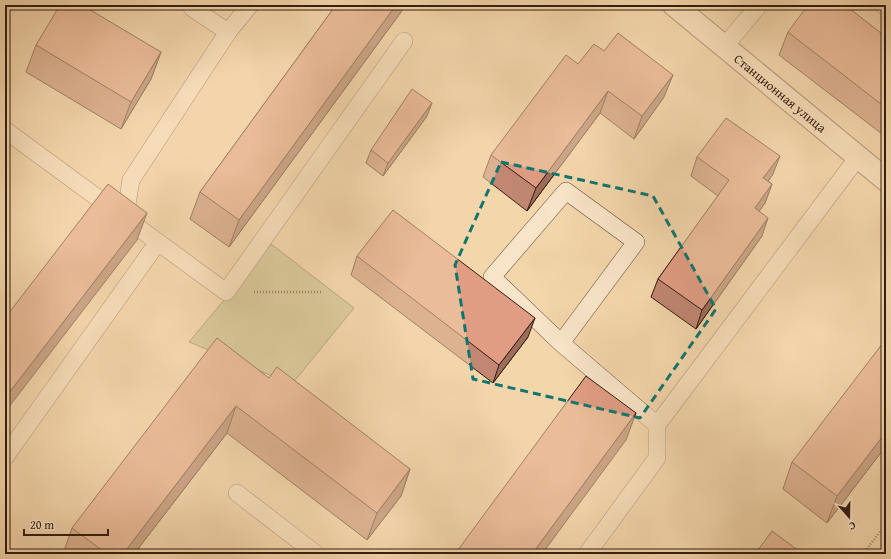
<svg xmlns="http://www.w3.org/2000/svg" width="891" height="559" font-family="'Gentium Book Plus',serif">
<style>
.green{fill:#bdbd88;stroke:#786e4c}
.lines{fill:none;stroke-linecap:round;stroke-linejoin:round}
.lane-casing{stroke:#634c38;stroke-width:18}
.street-casing{stroke:#634c38;stroke-width:24}
.path{stroke:#331e11;stroke-width:2.5;stroke-dasharray:1 2;stroke-linecap:butt}
.lane{stroke:#f8e4c8;stroke-width:17}
.street{stroke:#f8e4c8;stroke-width:22}
.wall{fill:#c18772;stroke:#331e11}
.shaded-wall{fill:#9d6e5c;stroke:#331e11}
.building{fill:#e09d84;stroke:#331e11}
.marked{fill:none;stroke:#0f766e;stroke-width:3;stroke-dasharray:8 5;stroke-linejoin:round}
.labels{text-anchor:middle;stroke-width:3.5;stroke-linejoin:round;paint-order:stroke}
.street-label{font-size:13px;fill:#331e11;stroke:#f8e4c8}
</style>
<rect width="100%" height="100%" fill="#f4d6ab"/>
<filter id="stains"><feTurbulence type="fractalNoise" baseFrequency=".005" numOctaves="4"/><feColorMatrix values="0 0 0 0 .2 0 0 0 0 .09 0 0 0 0 .02 0 0 0 .5 -.17"/></filter>
<radialGradient id="worn" r=".72"><stop offset=".6" stop-color="#630" stop-opacity="0"/><stop offset="1" stop-color="#630" stop-opacity=".3"/></radialGradient>
<polygon class="green" points="271,244 354,308 292,384 189,342"/>
<g class="lines">
<defs>
<g id="lane">
<polyline points="191,5 192,8 228,32"/>
<polyline points="883,5 886,7"/>
<polyline points="725,46 759,5"/>
<polyline points="5,130 226,292 404,41"/>
<polyline points="125,217 131,180 228,32 250,5"/>
<polyline points="561,343 636,242 566,191 492,277 561,343 657,425"/>
<polyline points="5,457 158,242"/>
<polyline points="237,493 316,554"/>
<polyline points="587,554 657,458 657,425 858,157"/>
</g>
<g id="street">
<path id="s1" d="M674 5 886 180"/>
</g>
</defs>
<use href="#lane" class="lane-casing"/>
<use href="#street" class="street-casing"/>
<g class="path">
<polyline points="254,292 323,292"/>
<polyline points="863,554 886,524"/>
</g>
<use href="#lane" class="lane"/>
<use href="#street" class="street"/>
</g>
<g class="wall">
<polygon points="336,5 404,5 401,12 229,247 190,219 200,192"/>
<polygon points="788,32 886,37 886,137 779,55"/>
<polygon points="36,45 161,52 151,79 121,129 26,72"/>
<polygon points="578,64 664,97 634,139 600,113 527,211 483,177 491,155"/>
<polygon points="427,116 383,176 366,163 371,150"/>
<polygon points="697,157 773,174 768,181 772,184 765,203 759,211 762,236 696,329 651,297 658,279 718,196 691,176"/>
<polygon points="357,256 528,337 493,383 351,275"/>
<polygon points="269,378 410,469 401,496 367,540 227,433 134,554 63,554 72,528"/>
<polygon points="886,446 827,523 783,489 792,462"/>
</g>
<g class="shaded-wall">
<polygon points="396,5 404,5 401,12 229,247 239,220"/>
<polygon points="161,52 151,79 121,129 131,102"/>
<polygon points="673,75 664,97 634,139 642,116"/>
<polygon points="608,91 600,113 527,211 536,188"/>
<polygon points="432,103 427,116 383,176 388,163"/>
<polygon points="780,156 773,174 757,197 763,178"/>
<polygon points="772,184 765,203 748,227 755,208"/>
<polygon points="147,213 137,240 5,412 5,398"/>
<polygon points="768,218 762,236 696,329 702,310"/>
<polygon points="535,318 528,337 493,383 499,365"/>
<polygon points="236,406 227,433 134,554 123,554"/>
<polygon points="636,413 626,440 542,554 532,554"/>
<polygon points="886,432 886,446 827,523 837,496"/>
<polygon points="410,469 401,496 367,540 377,513"/>
</g>
<g class="building">
<polygon points="60,5 82,5 161,52 131,102 36,45"/>
<polygon points="336,5 396,5 239,220 200,192"/>
<polygon points="808,5 845,5 886,37 886,108 788,32"/>
<polygon points="618,33 673,75 642,116 608,91 536,188 491,155 566,55 578,64 594,44 604,51"/>
<polygon points="412,89 432,103 388,163 371,150"/>
<polygon points="726,118 780,156 763,178 772,184 755,208 768,218 702,310 658,279 729,180 697,157"/>
<polygon points="108,184 147,213 5,398 5,318"/>
<polygon points="393,210 535,318 499,365 357,256"/>
<polygon points="217,338 269,378 277,367 410,469 377,513 236,406 123,554 107,554 72,528"/>
<polygon points="886,339 886,432 837,496 792,462"/>
<polygon points="586,376 636,413 532,554 455,554"/>
<polygon points="772,531 803,554 755,554"/>
</g>
<path d="M0 0H891V559H0ZM501 162 653 196 716 309 640 418 473 379 455 265Z" fill="#f4d6ab" fill-opacity=".55" fill-rule="evenodd"/>
<path class="marked" d="M501 162 653 196 716 309 640 418 473 379 455 265Z"/>
<g class="labels">
<g class="street-label">
<text dy="5" stroke="none"><textPath href="#s1" startOffset="138">Станционная улица</textPath></text>
</g>
</g>
<rect width="891" height="559" fill="none" stroke="#f4d6ab" stroke-width="20"/>
<rect x="6" y="6" width="879" height="547" fill="none" stroke="#331e11" stroke-width="2"/>
<rect x="10" y="10" width="871" height="539" fill="none" stroke="#331e11"/>
<g transform="translate(849 517) rotate(160)" stroke="#f8e4c8" stroke-width="3" paint-order="stroke">
<path d="M0-3L7 15L0 10L-7 15Z" fill="#331e11"/>
<text y="-6" font-size="11" font-weight="bold" text-anchor="middle" fill="#331e11">С</text>
</g>
<path d="M24 529v6h84v-6" fill="none" stroke="#331e11" stroke-width="2"/>
<text x="30" y="529" font-size="12" fill="#331e11" stroke="#f8e4c8" stroke-width="3" paint-order="stroke">20 m</text>
<rect width="100%" height="100%" filter="url(#stains)"/>
<rect width="100%" height="100%" fill="url(#worn)"/>
</svg>
